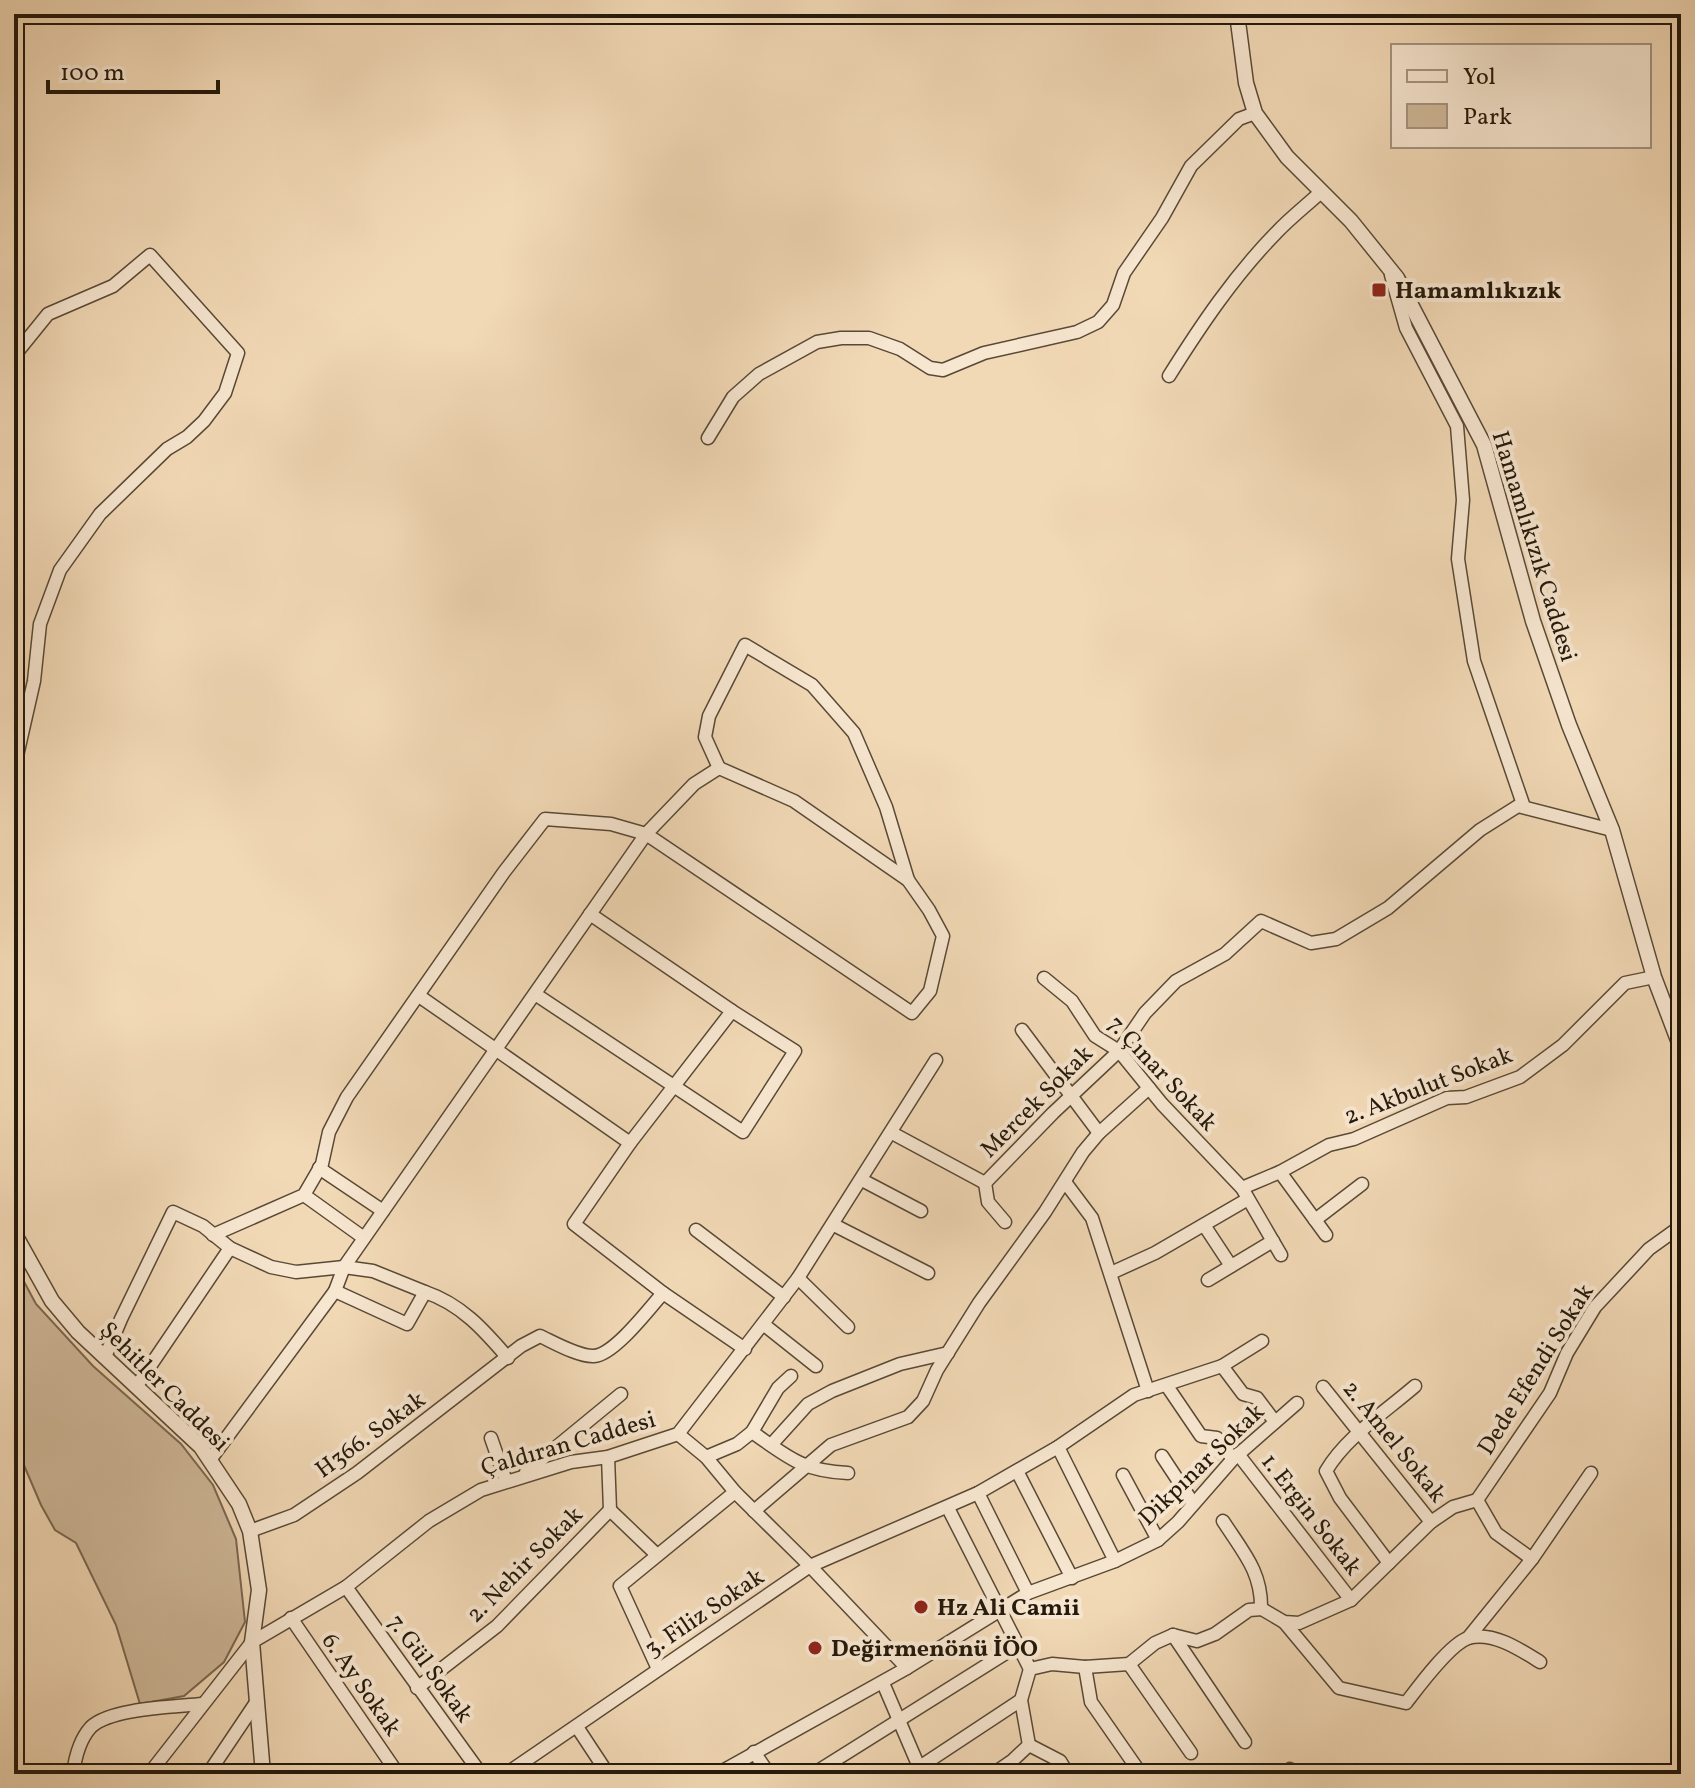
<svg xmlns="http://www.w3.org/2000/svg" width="1695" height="1788" font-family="Vollkorn,serif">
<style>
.green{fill:#cfb899;stroke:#7a6852;stroke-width:2}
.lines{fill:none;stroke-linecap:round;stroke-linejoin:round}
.minor-casing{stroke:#584936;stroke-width:15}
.tertiary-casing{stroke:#584936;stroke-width:17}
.minor{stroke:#f7e6d0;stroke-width:12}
.tertiary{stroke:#f7e6d0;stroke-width:14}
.poi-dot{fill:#8f2418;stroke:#f7e6d0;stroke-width:3}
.labels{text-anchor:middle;stroke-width:8;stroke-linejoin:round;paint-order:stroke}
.poi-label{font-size:24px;font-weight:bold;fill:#24190b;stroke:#f7e6d0;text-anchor:start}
.street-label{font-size:24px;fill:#24190b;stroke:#f7e6d0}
</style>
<rect width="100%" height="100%" fill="#f2d9b6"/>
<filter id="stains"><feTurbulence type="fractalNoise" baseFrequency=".0025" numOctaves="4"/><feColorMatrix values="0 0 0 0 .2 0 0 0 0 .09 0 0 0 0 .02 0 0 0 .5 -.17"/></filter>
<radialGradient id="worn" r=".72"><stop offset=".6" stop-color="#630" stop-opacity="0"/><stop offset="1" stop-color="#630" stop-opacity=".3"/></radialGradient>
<polygon class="green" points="14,1263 36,1304 93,1366 181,1444 213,1485 236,1539 245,1622 224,1662 184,1696 140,1704 116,1625 76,1543 55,1530 41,1505 14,1442"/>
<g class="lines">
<defs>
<g id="minor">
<polyline points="1391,275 1406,328 1457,426 1463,500 1458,559 1474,661 1524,807"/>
<polyline points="14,356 48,314 113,286 150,255 238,353 225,393 204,421 187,437 167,449 100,514 60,570 40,624 34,681 14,769"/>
<path d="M1169 376C1201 325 1234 276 1276 233 1290 218 1307 205 1322 191"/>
<polyline points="708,438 733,397 759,374 817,342 841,338 869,338 900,349 930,368 943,370 984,353 1077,332 1098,322 1113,305 1124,273 1162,218 1191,166 1239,119 1255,113"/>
<polyline points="719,768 705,737 709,716 745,645 812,685 854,733 886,807 908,880"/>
<polyline points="590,914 732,1011 630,1143"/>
<polyline points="1044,978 1072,1001 1095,1036 1119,1051 1162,1104 1242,1188 1281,1255"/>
<polyline points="535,994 743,1132 795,1051 732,1011"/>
<polyline points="419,996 630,1143 574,1224 663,1293 745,1349"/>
<polyline points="1022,1030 1099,1133"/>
<polyline points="892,1133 985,1183"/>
<polyline points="319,1168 383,1211"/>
<polyline points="1280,1172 1326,1235"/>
<polyline points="862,1180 921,1211"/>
<polyline points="1065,1182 1092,1218 1148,1391"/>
<polyline points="985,1183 1053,1113 1119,1051 1145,1013 1176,981 1225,954 1261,921 1311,943 1336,939 1388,908 1480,830 1518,806 1612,830"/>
<polyline points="985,1183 988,1202 1005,1222"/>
<polyline points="1242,1188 1280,1172 1329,1145 1354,1139 1447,1098 1466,1097 1520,1077 1563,1045 1625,983 1654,977"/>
<polyline points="304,1195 364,1238"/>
<polyline points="1315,1220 1362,1184"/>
<polyline points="834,1225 928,1273"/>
<polyline points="1204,1225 1231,1266"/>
<polyline points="696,1230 784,1297"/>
<polyline points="213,1235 304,1195 322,1164 329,1132 347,1097 504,872 545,819 611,824 646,834 912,1013 930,991 943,936 929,910 908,880 794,801 719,768 694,784 646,834 344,1267 335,1291"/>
<polyline points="1111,1273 1155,1253 1248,1199"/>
<polyline points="798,1278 848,1327"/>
<polyline points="1208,1280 1273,1241"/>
<polyline points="763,1324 816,1366"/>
<polyline points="105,1357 121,1319 173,1212 203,1226 230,1248 271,1267 296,1272 344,1267 373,1271 425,1292"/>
<polyline points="1222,1366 1243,1394 1257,1398 1275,1422"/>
<polyline points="1167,1386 1201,1436 1217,1438 1233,1459"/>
<polyline points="136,1387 230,1248"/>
<polyline points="1323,1387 1431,1522"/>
<polyline points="752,1432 778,1388 791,1376"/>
<polyline points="491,1438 506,1481"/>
<polyline points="771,1445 808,1404 832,1391 900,1364 948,1353"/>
<polyline points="1058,1447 1115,1561"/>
<polyline points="1238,1454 1351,1600"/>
<polyline points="1162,1456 1193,1503"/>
<polyline points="608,1457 610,1510"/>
<path d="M706 1457 737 1444 752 1432C788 1457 802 1471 848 1473"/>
<path d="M210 1460 335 1291 407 1324 425 1292C461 1304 484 1330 508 1358"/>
<polyline points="1017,1471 1072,1578"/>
<polyline points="526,1472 621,1394"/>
<polyline points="1123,1475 1158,1540"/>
<polyline points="735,1492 810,1566 978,1493 1058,1447 1134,1395 1222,1366 1262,1341"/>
<polyline points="978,1493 1028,1593"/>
<polyline points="1477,1500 1496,1533 1532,1559"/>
<polyline points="948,1508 1030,1669"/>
<polyline points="754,1511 831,1445 908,1417 923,1401 937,1370 979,1303 1045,1212 1083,1152 1099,1133 1149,1088"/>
<path d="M1223 1521C1243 1552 1262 1572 1261 1609"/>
<path d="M250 1531 294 1515 357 1473 521 1346 540 1336C553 1342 579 1357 594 1356 614 1355 649 1309 663 1293"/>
<path d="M1389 1563 1340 1498 1326 1471C1346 1437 1385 1412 1415 1386"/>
<polyline points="346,1587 481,1774"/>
<polyline points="291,1618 398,1774"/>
<path d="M1284 1622 1339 1688 1406 1703C1419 1686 1449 1645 1468 1638 1493 1631 1521 1650 1540 1662"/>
<polyline points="1173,1635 1245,1742"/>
<polyline points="1468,1638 1532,1559 1591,1473"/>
<polyline points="1129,1664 1191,1753"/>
<polyline points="1085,1667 1091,1702 1141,1774"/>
<polyline points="658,1669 620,1586 735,1492 706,1457 678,1434"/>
<polyline points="883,1683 922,1774"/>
<polyline points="417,1688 497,1626 610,1510 657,1555"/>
<polyline points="577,1727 608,1774"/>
<polyline points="1029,1745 1021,1700 1030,1669 1052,1664 1085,1667 1129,1664 1155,1643 1173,1635 1197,1641 1215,1634 1249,1610 1262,1609 1284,1622 1299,1623 1351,1600 1431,1522 1453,1507 1477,1500 1550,1393 1567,1353 1595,1307 1649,1249 1681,1226"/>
<polyline points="1029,1745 1060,1761 1068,1774"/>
<polyline points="754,1752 769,1774"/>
<polyline points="1494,1773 1497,1774"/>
<path d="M73 1774C75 1758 80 1739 91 1727 111 1708 174 1707 202 1704"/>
<polyline points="149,1774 252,1642 346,1587 429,1521 481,1490 571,1462 608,1457 678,1434 798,1278 936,1060"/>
<polyline points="208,1774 257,1701"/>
<polyline points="506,1774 810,1566 907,1668"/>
<polyline points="717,1774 907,1668 1028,1593 1115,1561 1158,1540 1178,1522 1233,1459 1297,1403"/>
<polyline points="813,1774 1017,1646"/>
<polyline points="909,1774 1021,1700"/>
<polyline points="993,1774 1012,1761 1029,1745"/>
<polyline points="1282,1774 1290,1769"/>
</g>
<g id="tertiary">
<polyline points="1237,14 1246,83 1255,113 1287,157 1351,221 1397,278 1484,445 1533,621 1569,725 1612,830 1654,977 1681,1048"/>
<polyline points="14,1233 52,1301 78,1332 201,1447 239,1504 250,1531 259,1590 252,1642 263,1774"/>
</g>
</defs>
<use href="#minor" class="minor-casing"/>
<use href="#tertiary" class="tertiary-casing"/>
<use href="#minor" class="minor"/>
<use href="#tertiary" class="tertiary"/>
</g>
<g class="poi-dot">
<rect x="1371" y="282" width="16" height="16" rx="4"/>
<circle cx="921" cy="1607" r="8"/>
<circle cx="815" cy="1648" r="8"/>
</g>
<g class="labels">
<g class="poi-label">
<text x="1395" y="298">Hamamlıkızık</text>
<text x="937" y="1615">Hz Ali Camii</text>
<text x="831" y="1656">Değirmenönü İÖO</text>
</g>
<g class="street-label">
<text transform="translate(1535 546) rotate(73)" y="8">Hamamlıkızık Caddesi</text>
<text transform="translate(1163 1073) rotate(47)" y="8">7. Çınar Sokak</text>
<text transform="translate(1428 1085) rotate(-21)" y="8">2. Akbulut Sokak</text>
<text transform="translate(1036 1101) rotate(-45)" y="8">Mercek Sokak</text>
<text transform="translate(1535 1369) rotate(-58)" y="8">Dede Efendi Sokak</text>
<text transform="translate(165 1386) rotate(45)" y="8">Şehitler Caddesi</text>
<text transform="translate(370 1434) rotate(-36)" y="8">H366. Sokak</text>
<text transform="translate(1395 1441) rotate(51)" y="8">2. Amel Sokak</text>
<text transform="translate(568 1443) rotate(-16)" y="8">Çaldıran Caddesi</text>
<text transform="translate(1201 1464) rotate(-44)" y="8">Dikpınar Sokak</text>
<text transform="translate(1312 1514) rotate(52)" y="8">1. Ergin Sokak</text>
<text transform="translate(524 1564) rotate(-45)" y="8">2. Nehir Sokak</text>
<text transform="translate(704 1612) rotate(-34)" y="8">3. Filiz Sokak</text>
<text transform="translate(431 1668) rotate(54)" y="8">7. Gül Sokak</text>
<text transform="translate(362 1684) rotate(55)" y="8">6. Ay Sokak</text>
</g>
</g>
<rect width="1695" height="1788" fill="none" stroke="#f2d9b6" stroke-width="48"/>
<rect x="16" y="16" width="1663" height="1756" fill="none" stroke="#24190b" stroke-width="4"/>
<rect x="24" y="24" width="1647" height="1740" fill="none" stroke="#24190b" stroke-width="2"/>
<rect x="1391" y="44" width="260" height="104" fill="#f7e6d0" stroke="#a39481" stroke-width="2"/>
<rect x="1407" y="70" width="40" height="12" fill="#f7e6d0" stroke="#a39481" stroke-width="2"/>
<text x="1463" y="84" font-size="24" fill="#24190b">Yol</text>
<rect x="1407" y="104" width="40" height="24" fill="#cfb899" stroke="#a39481" stroke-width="2"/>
<text x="1463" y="124" font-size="24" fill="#24190b">Park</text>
<path d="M48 80v12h170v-12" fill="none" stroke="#24190b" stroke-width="4"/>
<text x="60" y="80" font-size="24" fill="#24190b" stroke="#f7e6d0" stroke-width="6" paint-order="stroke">100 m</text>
<rect width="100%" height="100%" filter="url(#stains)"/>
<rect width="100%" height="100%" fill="url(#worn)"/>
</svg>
